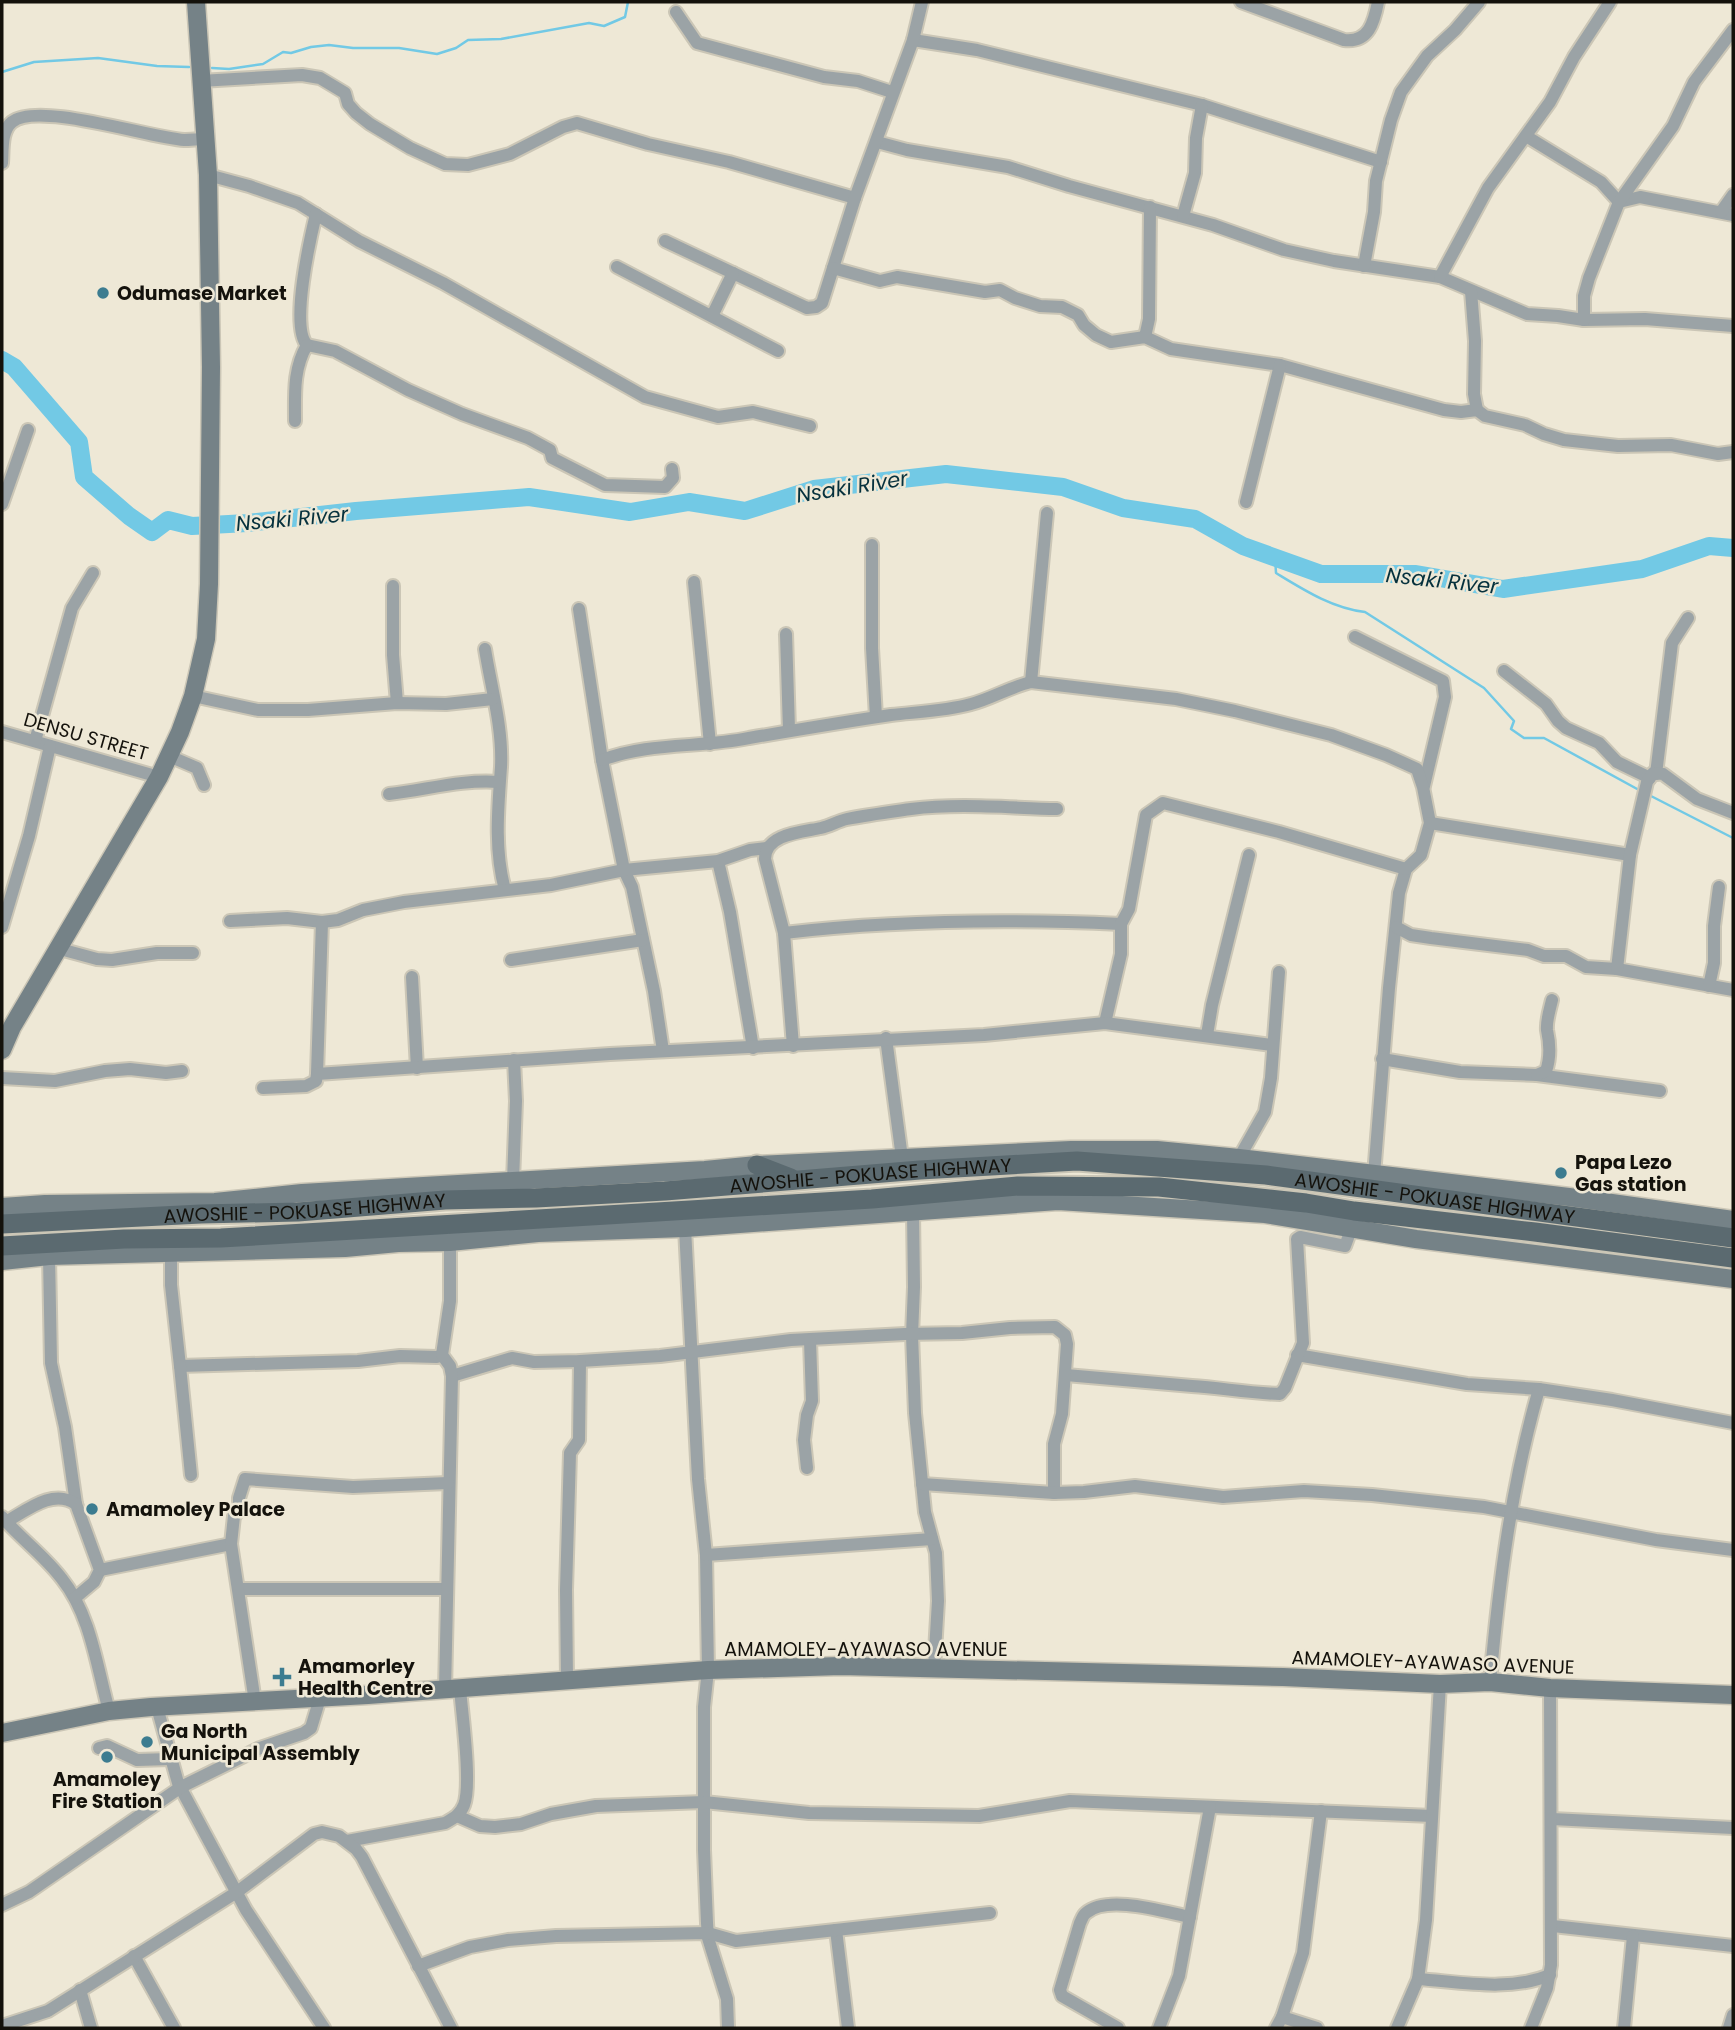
<svg xmlns="http://www.w3.org/2000/svg" width="1735" height="2030" font-family="Poppins,sans-serif">
<style>
.lines{fill:none;stroke-linecap:round;stroke-linejoin:round}
.stream{stroke:#72c9e5;stroke-width:2.5}
.river{stroke:#72c9e5;stroke-width:18}
.street-casing{stroke:#cbc6b6;stroke-width:16}
.secondary-casing{stroke:#cbc6b6;stroke-width:21}
.primary-casing{stroke:#cbc6b6;stroke-width:23}
.street{stroke:#9ba3a6;stroke-width:12}
.secondary{stroke:#758287;stroke-width:18}
.primary{stroke:#5b6a70;stroke-width:19}
.poi-dot{fill:#3c7c90;stroke:#eee8d6;stroke-width:2.5}
.labels{text-anchor:middle;stroke-width:5;stroke-linejoin:round;paint-order:stroke}
.poi-label{font-size:19px;font-weight:bold;fill:#14120c;stroke:#eee8d6;text-anchor:start}
.street-label{font-size:19px;fill:#14120c;stroke:#eee8d6}
.water-label{font-size:21px;font-style:italic;fill:#06313d;stroke:#eee8d6}
</style>
<rect width="100%" height="100%" fill="#eee8d6"/>
<g class="lines">
<g class="stream">
<polyline points="212,68 229,69 263,64 283,52 291,53 311,47 329,45 353,48 399,48 437,54 456,48 468,40 501,39 589,23 604,26 625,17 628,2"/>
<polyline points="2,72 34,62 98,58 157,66 189,67"/>
<path d="M1275 557 1276 573C1304 590 1332 608 1365 612L1484 688 1514 721 1511 729 1524 738H1544L1639 790"/>
<polyline points="1649,795 1733,838"/>
</g>
<polyline class="river" points="2,360 14,367 79,442 84,477 129,516 152,532 168,520 192,526 247,523 356,511 529,497 630,512 689,502 745,511 814,489 946,474 1063,487 1123,508 1195,519 1243,546 1321,574 1416,574 1503,589 1642,569 1709,546 1733,548"/>
<defs>
<g id="street">
<path d="M1241 2 1344 40C1369 43 1374 22 1378 2"/>
<polyline points="676,12 697,43 824,77 858,81 892,92"/>
<polyline points="913,40 977,50 1202,105 1381,162"/>
<polyline points="200,81 302,75 320,78 345,93 348,104 356,113 370,124 410,148 445,164 468,165 510,154 563,127 577,123 648,144 729,162 855,198"/>
<polyline points="1526,136 1601,182 1619,202 1640,197 1733,215"/>
<polyline points="877,142 907,150 1008,167 1069,186 1213,225 1284,250 1334,261 1440,277 1527,314 1558,316 1584,320 1645,319 1733,326"/>
<path d="M2 163C3 150 1 131 12 122 38 101 150 138 184 140 191 140 198 139 205 139"/>
<polyline points="208,175 249,186 298,203 359,241 443,283 645,397 718,417 753,412 810,426"/>
<polyline points="1721,212 1733,195"/>
<path d="M316 214C310 239 290 327 307 345L335 351 408 390 462 414 528 438 550 450 552 458 605 485 665 487 673 478 672 469"/>
<polyline points="1183,216 1195,173 1196,138 1202,105"/>
<polyline points="665,241 807,308 816,307 822,303 855,198 913,40 922,2"/>
<polyline points="1364,266 1374,212 1376,181 1391,120 1401,92 1427,56 1455,30 1479,2"/>
<polyline points="617,267 778,351"/>
<polyline points="833,268 880,281 897,277 985,292 1000,290 1015,298 1040,306 1062,307 1078,315 1084,325 1096,335 1111,342 1145,337 1171,349 1280,365 1444,410 1461,412 1477,410 1485,416 1525,425 1544,434 1564,440 1618,446 1671,445 1718,454 1733,452"/>
<polyline points="1440,277 1488,188 1550,102 1574,57 1610,2"/>
<polyline points="1471,291 1475,341 1474,394 1477,410"/>
<polyline points="712,316 733,273"/>
<polyline points="1584,320 1584,296 1589,278 1619,202 1673,126 1694,82 1733,30"/>
<polyline points="1145,337 1149,319 1150,207"/>
<path d="M295 421C295 394 293 369 307 345"/>
<polyline points="1246,502 1280,365"/>
<polyline points="2,504 28,430"/>
<polyline points="872,545 872,648 876,717"/>
<polyline points="694,582 710,744"/>
<polyline points="393,586 393,655 397,703"/>
<polyline points="579,609 602,760 624,870 632,887 654,991 663,1051"/>
<polyline points="786,634 789,730"/>
<polyline points="1355,637 1443,681 1445,697 1424,786"/>
<path d="M485 649C491 687 503 728 501 767 498 808 494 850 505 890"/>
<polyline points="1504,671 1546,704 1558,721 1566,728 1599,743 1617,762 1650,778"/>
<polyline points="1031,682 1047,513"/>
<polyline points="193,696 258,710 308,710 397,703 446,704 493,699"/>
<polyline points="2,732 159,777"/>
<polyline points="35,741 72,608 93,573"/>
<polyline points="169,756 197,768 204,785"/>
<path d="M602 760C649 742 700 748 749 738 796 730 843 722 891 715 917 712 946 711 971 704 991 699 1010 687 1031 682L1176 699 1235 711 1331 735 1386 755 1417 769 1423 787 1430 823 1421 855 1406 869 1399 893 1389 988 1374 1175"/>
<polyline points="1656,774 1672,643 1688,618"/>
<path d="M389 794C426 790 462 779 499 782"/>
<polyline points="1430,823 1630,855"/>
<polyline points="718,861 730,912 753,1048"/>
<polyline points="230,921 287,918 322,922 338,920 363,910 404,902 551,885 624,870 718,861 750,850 767,848"/>
<polyline points="2,927 29,836 50,746"/>
<polyline points="1396,927 1411,935 1431,938 1528,950 1544,956 1566,956 1586,967 1617,969 1733,990"/>
<path d="M784 933C896 920 1009 919 1121 924"/>
<polyline points="60,949 97,959 112,960 157,953 193,953"/>
<polyline points="511,960 643,940"/>
<polyline points="1617,969 1630,855 1647,782 1653,773 1663,774 1697,799 1733,813"/>
<polyline points="412,977 417,1068"/>
<polyline points="1709,986 1714,963 1714,926 1719,887"/>
<polyline points="1105,1023 1121,954 1121,924 1129,909 1146,815 1163,803 1279,832 1406,869"/>
<polyline points="1207,1035 1212,1005 1249,855"/>
<polyline points="886,1038 902,1158"/>
<path d="M793 1046 784 933 765 859C765 834 802 832 821 828 830 826 838 821 847 819 867 815 890 812 911 809 959 803 1009 808 1057 809"/>
<polyline points="1382,1059 1460,1072 1537,1075 1660,1091"/>
<polyline points="317,1074 322,922"/>
<path d="M1537 1075 1546 1071C1551 1057 1550 1044 1547 1030 1546 1021 1550 1009 1552 1000"/>
<polyline points="2,1078 55,1081 105,1071 130,1069 166,1073 182,1071"/>
<polyline points="263,1088 306,1086 316,1081 317,1074 610,1054 984,1035 1105,1023 1272,1045"/>
<polyline points="1239,1158 1265,1112 1271,1078 1279,972"/>
<polyline points="513,1181 516,1101 514,1060"/>
<polyline points="913,1212 914,1287 912,1335 915,1413 925,1512 936,1553 938,1601 934,1668"/>
<polyline points="685,1228 698,1479 706,1555 708,1670 704,1707 704,1850 707,1923 708,1938 727,1999 728,2028"/>
<polyline points="171,1254 171,1285 180,1366 358,1361 400,1356 437,1357 442,1355"/>
<polyline points="49,1256 51,1363 65,1427 76,1504"/>
<polyline points="1297,1355 1467,1384 1539,1389 1612,1400 1733,1423"/>
<polyline points="180,1366 191,1475"/>
<path d="M1066 1375C1108 1379 1150 1382 1192 1386 1222 1388 1248 1393 1280 1394L1285 1388 1303 1343 1297 1239 1300 1237 1345 1246 1352 1227"/>
<polyline points="452,1376 512,1358 534,1362 580,1361 660,1356 791,1340 905,1334 962,1333 1010,1328 1055,1327 1065,1335 1067,1344 1062,1414 1054,1444 1054,1493"/>
<polyline points="807,1468 804,1440 807,1415 812,1401 810,1340"/>
<polyline points="922,1484 1054,1493 1084,1492 1135,1486 1223,1497 1304,1491 1372,1495 1484,1507 1656,1540 1733,1550"/>
<path d="M2 1517C21 1539 45 1556 62 1579 91 1615 97 1668 109 1711"/>
<path d="M6 1522C27 1510 53 1488 76 1504L100 1570 94 1582 75 1598"/>
<polyline points="706,1555 932,1539"/>
<polyline points="100,1570 231,1544"/>
<polyline points="239,1589 446,1589"/>
<polyline points="567,1680 566,1590 570,1453 579,1440 580,1361"/>
<path d="M1490 1682C1499 1583 1511 1486 1539 1389"/>
<polyline points="445,1690 452,1376 450,1366 442,1355 450,1301 450,1242"/>
<polyline points="255,1702 231,1544 234,1516 239,1511 239,1498 245,1479 353,1487 448,1483"/>
<polyline points="157,1707 178,1783 246,1910 324,2028"/>
<polyline points="99,1748 107,1746 137,1760 170,1759"/>
<polyline points="457,1816 480,1826 495,1827 521,1824 551,1814 596,1806 704,1802 809,1813 979,1816 1070,1801 1432,1816"/>
<polyline points="1552,1819 1733,1828"/>
<path d="M347 1841 445 1823C454 1818 460 1815 464 1805 472 1785 462 1713 460 1689"/>
<polyline points="2,1905 29,1892 181,1787 260,1748 304,1733 311,1728 320,1698"/>
<polyline points="1553,1926 1733,1946"/>
<polyline points="836,1930 848,2028"/>
<polyline points="134,1956 174,2028"/>
<polyline points="418,1966 470,1947 508,1940 556,1936 708,1933 736,1941 990,1913"/>
<path d="M1418 1979C1461 1982 1509 1992 1550 1975"/>
<polyline points="80,1990 91,2028"/>
<polyline points="1282,2017 1303,1953 1321,1811"/>
<polyline points="2,2026 48,2011 237,1892 314,1834 322,1832 339,1836 356,1849 362,1857 451,2028"/>
<path d="M1118 2028 1062 1996 1060 1990 1080 1923C1082 1919 1083 1915 1086 1913 1107 1894 1165 1912 1190 1917"/>
<polyline points="1159,2028 1179,1976 1210,1807"/>
<polyline points="1276,2028 1282,2017 1317,2028"/>
<polyline points="1397,2028 1418,1979 1426,1920 1440,1684"/>
<polyline points="1531,2028 1547,1988 1551,1965 1550,1688"/>
<polyline points="1624,2028 1633,1936"/>
<polyline points="1729,2028 1733,2015"/>
</g>
<g id="secondary">
<polyline points="2,1050 12,1027 159,777 180,732 193,696 206,639 209,584 211,367 208,175 196,2"/>
<polyline points="2,1207 45,1204 215,1202 302,1193 705,1170 757,1165 1071,1150 1157,1150 1239,1158 1569,1197 1733,1220"/>
<polyline points="2,1261 49,1256 345,1248 398,1243 450,1242 538,1233 685,1228 1058,1201 1265,1214 1416,1239 1733,1279"/>
<polyline points="2,1733 109,1711 151,1707 368,1695 708,1670 841,1666 1283,1677 1440,1684 1490,1682 1550,1688 1733,1695"/>
</g>
<g id="primary">
<polyline points="757,1165 791,1178"/>
<path id="s1" d="M2 1224 201 1214 298 1212 445 1200 536 1198 665 1191 920 1170 1077 1161 1266 1175 1733 1238"/>
<polyline points="2,1246 124,1239 221,1238 657,1212 872,1199 1018,1186 1159,1187 1306,1203 1354,1211 1535,1232 1733,1258"/>
</g>
</defs>
<use href="#street" class="street-casing"/>
<use href="#secondary" class="secondary-casing"/>
<use href="#primary" class="primary-casing"/>
<use href="#street" class="street"/>
<use href="#secondary" class="secondary"/>
<use href="#primary" class="primary"/>
</g>
<g class="poi-dot">
<circle cx="103" cy="293" r="7"/>
<circle cx="1561" cy="1173" r="7"/>
<circle cx="92" cy="1509" r="7"/>
<path d="M278.5 1666.5h7v7h7v7h-7v7h-7v-7h-7v-7h7z"/>
<circle cx="147" cy="1742" r="7"/>
<circle cx="107" cy="1757" r="7"/>
</g>
<g class="labels">
<g class="poi-label">
<text x="117" y="300">Odumase Market</text>
<text x="1575" y="1169">Papa Lezo<tspan x="1575" dy="22">Gas station</tspan></text>
<text x="106" y="1516">Amamoley Palace</text>
<text x="298" y="1673">Amamorley<tspan x="298" dy="22">Health Centre</tspan></text>
<text x="161" y="1738">Ga North<tspan x="161" dy="22">Municipal Assembly</tspan></text>
<text x="107" y="1786" text-anchor="middle">Amamoley<tspan x="107" dy="22">Fire Station</tspan></text>
</g>
<g class="street-label">
<text transform="translate(86 736) rotate(16)" y="7">DENSU STREET</text>
<text dy="7" stroke="none"><textPath href="#s1" startOffset="870">AWOSHIE - POKUASE HIGHWAY</textPath></text>
<text dy="7" stroke="none"><textPath href="#s1" startOffset="1437">AWOSHIE - POKUASE HIGHWAY</textPath></text>
<text dy="7" stroke="none"><textPath href="#s1" startOffset="303">AWOSHIE - POKUASE HIGHWAY</textPath></text>
<text x="866" y="1656">AMAMOLEY-AYAWASO AVENUE</text>
<text transform="translate(1433 1662) rotate(2)" y="7">AMAMOLEY-AYAWASO AVENUE</text>
</g>
<g class="water-label">
<text transform="translate(852 487) rotate(-9)" y="7">Nsaki River</text>
<text transform="translate(292 519) rotate(-5)" y="7">Nsaki River</text>
<text transform="translate(1442 581) rotate(6)" y="7">Nsaki River</text>
</g>
</g>
<rect width="1735" height="2030" fill="none" stroke="#14120c" stroke-width="7"/>
</svg>
